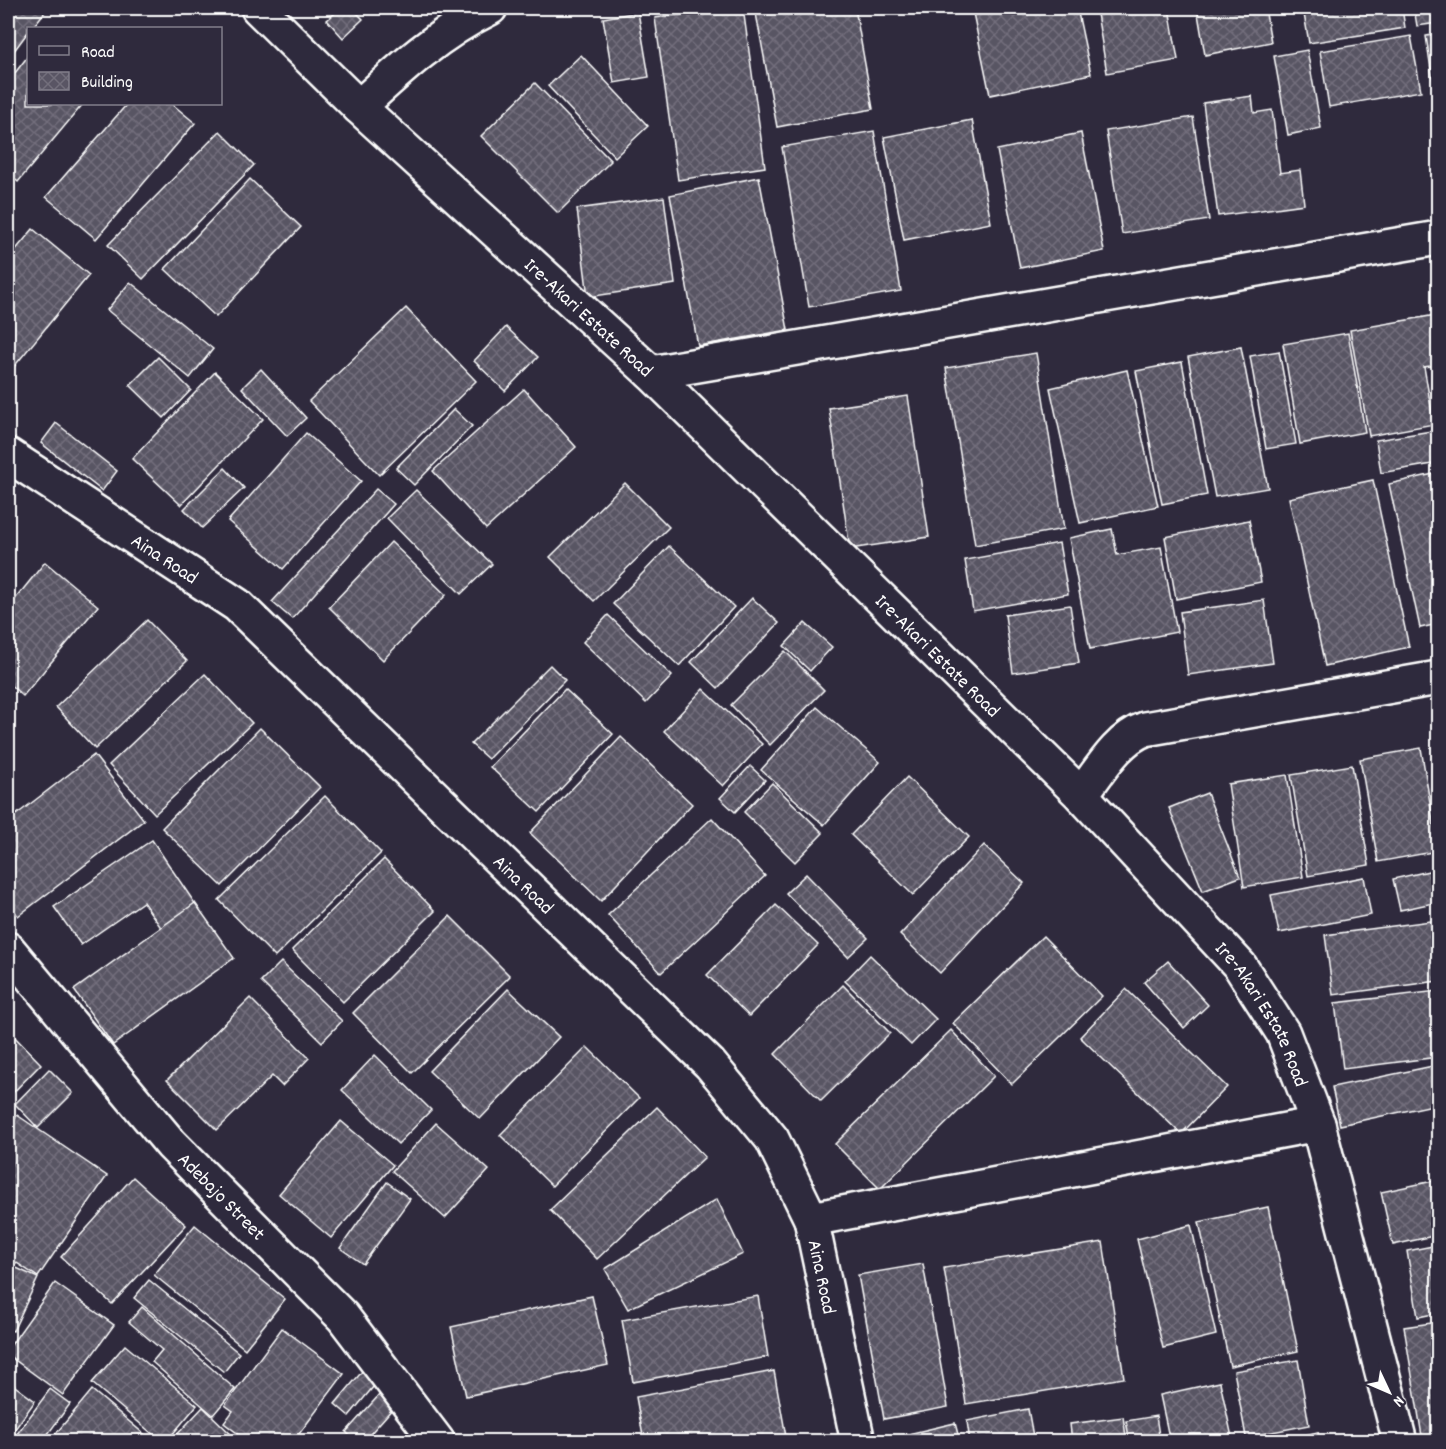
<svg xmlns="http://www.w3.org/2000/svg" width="1446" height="1449" font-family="Dekko,sans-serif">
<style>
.building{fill:url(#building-cross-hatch);stroke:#fff;stroke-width:1.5}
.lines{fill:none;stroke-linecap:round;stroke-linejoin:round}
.minor-casing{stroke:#fff;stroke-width:38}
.minor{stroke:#2f2a3d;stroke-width:33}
.labels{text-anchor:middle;stroke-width:4.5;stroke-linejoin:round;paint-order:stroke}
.street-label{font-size:20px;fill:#fff;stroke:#2f2a3d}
</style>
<defs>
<pattern id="building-cross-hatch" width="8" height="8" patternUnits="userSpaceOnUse" patternTransform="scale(1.5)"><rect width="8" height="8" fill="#595564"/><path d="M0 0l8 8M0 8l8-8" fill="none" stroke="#726e7b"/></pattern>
</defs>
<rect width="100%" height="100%" fill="#2f2a3d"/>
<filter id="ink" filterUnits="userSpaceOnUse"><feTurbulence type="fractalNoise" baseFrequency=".0167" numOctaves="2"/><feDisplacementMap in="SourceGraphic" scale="12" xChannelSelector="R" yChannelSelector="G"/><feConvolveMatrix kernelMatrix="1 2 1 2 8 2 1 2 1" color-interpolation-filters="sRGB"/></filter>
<g filter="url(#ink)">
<g class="building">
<polygon points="8,8 48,8 32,28 28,28 28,32 8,59"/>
<polygon points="341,8 352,8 363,19 343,38 327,20"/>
<polygon points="727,8 743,8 765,167 678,180 655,18"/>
<polygon points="755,8 855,8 873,109 777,127"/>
<polygon points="972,8 1077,8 1091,74 990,95"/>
<polygon points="1096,8 1169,8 1178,60 1107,73"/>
<polygon points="1197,8 1265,8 1271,42 1205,55"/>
<polygon points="1303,8 1402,8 1405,28 1309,43"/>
<polygon points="1414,8 1438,8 1438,23 1417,26"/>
<polygon points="638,12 649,77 614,83 603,18"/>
<polygon points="1438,34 1438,88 1434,89 1426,36"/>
<polygon points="1411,36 1421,91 1329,107 1320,51"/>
<polygon points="1307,50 1321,128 1288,135 1274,56"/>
<polygon points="581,55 648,126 615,157 548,86"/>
<polygon points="28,56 28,104 83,104 18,182 8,173 8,82"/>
<polygon points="535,83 611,161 558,213 481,136"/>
<polygon points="1252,96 1254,113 1272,110 1280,173 1300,170 1304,204 1218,216 1203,103"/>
<polygon points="127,104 172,104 195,123 96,239 46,197"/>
<polygon points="1193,117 1209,220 1122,234 1106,131"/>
<polygon points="972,120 991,223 904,240 884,137"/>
<polygon points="220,131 254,165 143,279 108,245"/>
<polygon points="874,131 901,291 809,307 782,147"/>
<polygon points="1081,133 1104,251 1020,268 997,150"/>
<polygon points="759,177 788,330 698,346 670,195"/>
<polygon points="250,179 301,227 216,317 165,269"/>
<polygon points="664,197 675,284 588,297 577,209"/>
<polygon points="33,229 89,275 8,374 8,259"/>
<polygon points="130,282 213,349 190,378 107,310"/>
<polygon points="406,308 476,381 379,475 309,401"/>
<polygon points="1436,315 1438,365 1424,367 1434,424 1369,436 1350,330"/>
<polygon points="506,327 538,357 505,391 474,361"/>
<polygon points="1348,333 1365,432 1300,444 1283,344"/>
<polygon points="1241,347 1268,488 1215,497 1188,357"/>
<polygon points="1279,351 1296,444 1266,449 1250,356"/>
<polygon points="1036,353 1064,529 975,545 946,368"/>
<polygon points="158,357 191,390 164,418 130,385"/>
<polygon points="1182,362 1207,495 1162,504 1136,371"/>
<polygon points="261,369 306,418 287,436 242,388"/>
<polygon points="1127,370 1158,506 1080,523 1050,388"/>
<polygon points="215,372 263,419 181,505 132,459"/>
<polygon points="524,389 576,447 486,529 433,471"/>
<polygon points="908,396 929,537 850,549 829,408"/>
<polygon points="454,409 472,426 414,485 396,468"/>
<polygon points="56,423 117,471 102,491 41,443"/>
<polygon points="1438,430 1438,463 1381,473 1376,440"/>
<polygon points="306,433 361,481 283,569 228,521"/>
<polygon points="225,468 244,488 202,528 184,509"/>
<polygon points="1438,473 1438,624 1420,628 1389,484"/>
<polygon points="1373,480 1409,647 1325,666 1289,498"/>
<polygon points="625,483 669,527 594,601 550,557"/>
<polygon points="376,489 394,504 292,619 272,602"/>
<polygon points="416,490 492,564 461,594 387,518"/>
<polygon points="1249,520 1261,582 1176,599 1165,537"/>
<polygon points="1112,529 1117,555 1161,547 1177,632 1090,649 1069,538"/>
<polygon points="391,542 446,595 383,660 329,607"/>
<polygon points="1059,543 1068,594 973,611 965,560"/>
<polygon points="669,546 734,607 679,666 613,604"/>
<polygon points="45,562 98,606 23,696 8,683 8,608"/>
<polygon points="752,598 779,623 718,688 691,662"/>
<polygon points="1264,600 1273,663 1188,675 1180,612"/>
<polygon points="1070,605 1079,663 1013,673 1005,615"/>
<polygon points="608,615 672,676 646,703 583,642"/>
<polygon points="147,620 187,661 95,749 56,707"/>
<polygon points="805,623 832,647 810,671 784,646"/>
<polygon points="785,651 824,690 770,745 731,705"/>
<polygon points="550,665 565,680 488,759 471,744"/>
<polygon points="205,674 252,723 155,814 109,765"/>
<polygon points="565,689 613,734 539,812 490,767"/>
<polygon points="703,689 762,744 723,786 664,731"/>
<polygon points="817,707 880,762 824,825 761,770"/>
<polygon points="260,728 320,787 222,886 162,828"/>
<polygon points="621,737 692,804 601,901 530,833"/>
<polygon points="1421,748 1438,851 1378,862 1360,759"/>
<polygon points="94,755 144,820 18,916 8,902 8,821"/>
<polygon points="1352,765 1369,865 1308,876 1291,775"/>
<polygon points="750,766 765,780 735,812 720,798"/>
<polygon points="1287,775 1303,877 1244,887 1228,784"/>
<polygon points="907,777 969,837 913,895 851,835"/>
<polygon points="772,783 823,833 795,862 744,812"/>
<polygon points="1207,793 1240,877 1203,891 1169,808"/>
<polygon points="325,796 381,853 275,957 219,900"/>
<polygon points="712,818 765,876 661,973 608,915"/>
<polygon points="152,840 196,905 162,929 143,902 81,945 54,907"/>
<polygon points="984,845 1024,883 940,973 900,935"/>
<polygon points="384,859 435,911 343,1002 292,950"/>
<polygon points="1438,869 1438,902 1400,910 1393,879"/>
<polygon points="806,874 868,938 848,957 786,893"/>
<polygon points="1364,877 1371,915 1279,933 1271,895"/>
<polygon points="195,903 234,958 113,1045 74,990"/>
<polygon points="776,905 818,945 749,1016 707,975"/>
<polygon points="450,916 510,976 412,1073 353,1013"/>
<polygon points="1438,920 1438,981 1333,995 1325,935"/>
<polygon points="1043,936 1102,996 1012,1084 953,1023"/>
<polygon points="870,955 936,1019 911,1045 845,981"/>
<polygon points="1168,961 1208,1005 1184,1028 1144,982"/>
<polygon points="281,962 342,1021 322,1042 261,982"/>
<polygon points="843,985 890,1033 821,1101 775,1054"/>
<polygon points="508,989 559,1037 480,1119 429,1071"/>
<polygon points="1126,989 1227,1087 1181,1134 1080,1037"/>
<polygon points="1438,991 1438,1057 1343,1069 1335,1003"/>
<polygon points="250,998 309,1058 282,1086 272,1076 217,1130 167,1080"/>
<polygon points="8,1030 41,1064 8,1098"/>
<polygon points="951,1030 994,1076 880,1189 835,1144"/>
<polygon points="587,1047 639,1098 552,1186 500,1135"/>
<polygon points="375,1055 431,1110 398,1144 342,1090"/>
<polygon points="1438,1065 1438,1104 1340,1125 1332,1087"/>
<polygon points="49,1069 73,1093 38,1128 15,1104"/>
<polygon points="657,1107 705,1157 597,1259 550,1210"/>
<polygon points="17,1115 107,1176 38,1277 8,1257 8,1129"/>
<polygon points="341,1121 393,1165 331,1238 279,1194"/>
<polygon points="436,1123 489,1170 445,1218 392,1171"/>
<polygon points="133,1177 186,1225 112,1304 61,1257"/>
<polygon points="1438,1180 1438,1235 1393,1245 1381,1192"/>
<polygon points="387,1182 410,1199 363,1264 340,1248"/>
<polygon points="717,1199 743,1254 628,1309 605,1269"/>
<polygon points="1268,1207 1298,1351 1230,1366 1199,1222"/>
<polygon points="195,1225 285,1299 245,1349 154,1275"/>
<polygon points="1191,1225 1216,1335 1163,1348 1137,1239"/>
<polygon points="1103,1242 1124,1378 966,1404 944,1268"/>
<polygon points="1438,1245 1438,1313 1418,1317 1407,1251"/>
<polygon points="8,1264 38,1278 13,1331 8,1329"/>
<polygon points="923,1264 948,1407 884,1419 858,1275"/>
<polygon points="149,1280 239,1353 224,1372 134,1298"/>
<polygon points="55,1283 114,1325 63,1395 8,1355 8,1349"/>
<polygon points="592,1296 608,1365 466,1396 451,1327"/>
<polygon points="758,1296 768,1357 633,1382 622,1320"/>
<polygon points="142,1307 235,1389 213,1415 152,1362 162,1350 129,1322"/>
<polygon points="1438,1322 1438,1442 1423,1442 1404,1327"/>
<polygon points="282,1328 344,1374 293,1442 249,1442 224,1423 233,1411 225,1405"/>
<polygon points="125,1345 197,1405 166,1442 162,1442 92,1383"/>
<polygon points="1298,1360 1309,1425 1246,1437 1234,1371"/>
<polygon points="365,1368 379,1380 349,1416 335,1404"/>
<polygon points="774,1371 787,1442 644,1442 636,1397"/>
<polygon points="8,1381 35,1401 8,1439"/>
<polygon points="1220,1382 1233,1442 1170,1442 1160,1395"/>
<polygon points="50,1389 70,1404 42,1442 11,1442"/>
<polygon points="92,1390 145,1435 140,1442 49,1442"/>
<polygon points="380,1394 394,1407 363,1442 356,1442 346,1432"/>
<polygon points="203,1407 239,1442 170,1442"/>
<polygon points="1028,1409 1034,1442 970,1442 967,1421"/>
<polygon points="1156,1416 1160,1442 1130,1442 1126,1421"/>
<polygon points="1123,1417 1127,1442 1072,1442 1070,1424"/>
<polygon points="955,1423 960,1442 888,1442 887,1439"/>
<polygon points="1318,1432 1320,1442 1276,1442"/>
</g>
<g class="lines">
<defs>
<g id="minor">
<path id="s1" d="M258 8 359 107 651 373 1081 795 1240 966 1283 1033 1318 1124 1400 1442"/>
<path d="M359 107C400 69 439 33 490 8"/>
<polyline points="651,373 1438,238"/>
<path id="s2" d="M8 455 237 605 710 1064 772 1139 811 1219 858 1442"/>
<path d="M1081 795C1099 772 1117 739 1145 729L1438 678"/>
<path id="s3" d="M8 949 171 1144 343 1317 438 1442"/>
<polyline points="811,1219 1318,1124"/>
</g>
</defs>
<use href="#minor" class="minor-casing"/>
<use href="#minor" class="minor"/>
</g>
</g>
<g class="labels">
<g class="street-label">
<text dy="7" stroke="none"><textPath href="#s1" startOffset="453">Ire-Akari Estate Road</textPath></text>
<text dy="7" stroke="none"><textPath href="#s2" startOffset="188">Aina Road</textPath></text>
<text dy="7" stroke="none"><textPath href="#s1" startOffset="939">Ire-Akari Estate Road</textPath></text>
<text dy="7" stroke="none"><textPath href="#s2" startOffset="674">Aina Road</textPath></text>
<text dy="7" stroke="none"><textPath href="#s1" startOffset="1425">Ire-Akari Estate Road</textPath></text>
<text dy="7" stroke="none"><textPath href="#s3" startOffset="327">Adebajo Street</textPath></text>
<text dy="7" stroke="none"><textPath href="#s2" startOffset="1178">Aina Road</textPath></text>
</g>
</g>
<rect width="1446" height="1449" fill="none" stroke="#2f2a3d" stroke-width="30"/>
<rect x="15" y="15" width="1416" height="1419" fill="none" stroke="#fff" stroke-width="2" filter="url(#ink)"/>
<rect x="27" y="27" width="195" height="78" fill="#2f2a3d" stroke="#827f8b" stroke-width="1.5"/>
<rect x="39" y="46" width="30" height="9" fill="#2f2a3d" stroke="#827f8b" stroke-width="1.5"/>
<text x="81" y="57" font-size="18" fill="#ffffff">Road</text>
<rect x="39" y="72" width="30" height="18" fill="url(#building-cross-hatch)" stroke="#827f8b" stroke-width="1.5"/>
<text x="81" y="87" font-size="18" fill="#ffffff">Building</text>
<g transform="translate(1389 1392) rotate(134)" stroke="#2f2a3d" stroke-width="4.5" paint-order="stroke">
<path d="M0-4.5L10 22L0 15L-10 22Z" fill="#ffffff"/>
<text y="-9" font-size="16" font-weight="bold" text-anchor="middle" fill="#ffffff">N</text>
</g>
</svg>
